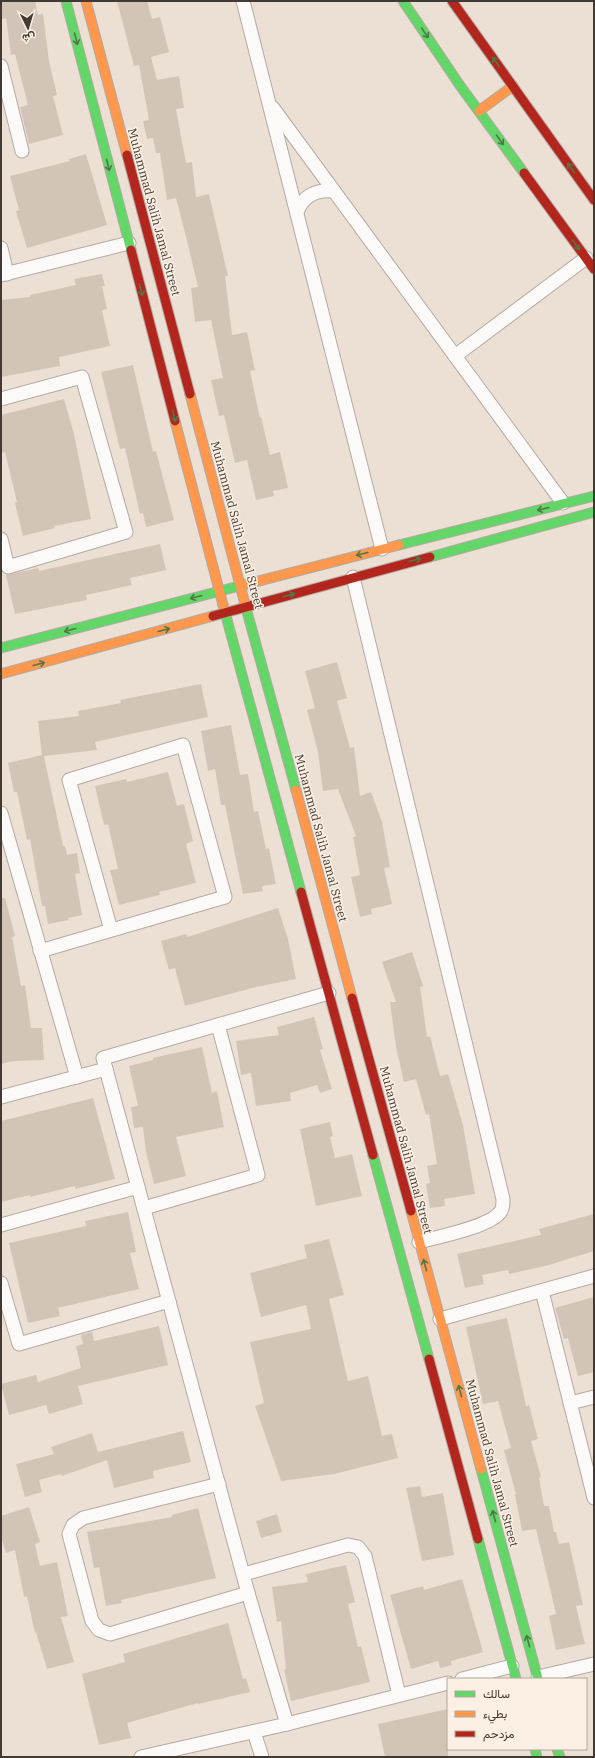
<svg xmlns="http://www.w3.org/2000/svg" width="595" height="1758" font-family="'IBM Plex Serif',Vazirmatn,serif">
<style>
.building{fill:#d3c4b8}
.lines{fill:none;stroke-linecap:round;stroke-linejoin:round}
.street-casing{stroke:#b3aaa2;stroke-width:15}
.fast-casing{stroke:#b3aaa2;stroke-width:11}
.slow-casing{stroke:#b3aaa2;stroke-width:11}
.jam-casing{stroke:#b3aaa2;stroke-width:11}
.street{stroke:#fcfaf9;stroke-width:13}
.fast{stroke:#63d668;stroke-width:9}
.slow{stroke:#ff974d;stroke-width:9}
.jam{stroke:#b3261e;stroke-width:9}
.oneway{stroke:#4f7848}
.labels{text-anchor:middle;stroke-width:3;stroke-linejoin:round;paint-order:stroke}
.street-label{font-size:12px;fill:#423a32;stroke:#fcefe3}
</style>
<rect width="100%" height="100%" fill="#ece0d5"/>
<g class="building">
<polygon points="1,1 35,1 38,15 43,14 49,61 57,95 53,96 63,135 29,144 20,107 28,105 15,54 11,55 6,18 2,19"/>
<polygon points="117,1 147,1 152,19 160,17 169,52 151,57 157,80 179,76 184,108 176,109 186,163 192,162 196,197 209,194 228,276 225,276 232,335 247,332 255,370 250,371 260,418 261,417 270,455 280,452 288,488 273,491 274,496 256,500 247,460 235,463 224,415 219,416 211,380 223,378 211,320 195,322 191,288 198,287 187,241 176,198 167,200 160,153 156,153 153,138 147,139 143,121 149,120 139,65 134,66"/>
<polygon points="86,154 107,225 27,248 16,211 19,210 10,176 70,161 69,159"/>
<polygon points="102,274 105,286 102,286 107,309 102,310 110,346 59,357 60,366 1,377 1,300 30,297 30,295 76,285 74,279"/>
<polygon points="133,365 153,452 156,451 174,520 146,527 143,513 140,514 125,448 120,449 101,372"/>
<polygon points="64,399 74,434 91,519 54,526 55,528 23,536 15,503 17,502 5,452 1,453 1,415"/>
<polygon points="160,544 166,570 130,578 132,585 86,595 87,600 15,614 6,575 38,568 39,571"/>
<polygon points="337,662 347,698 337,701 350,748 354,747 360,796 371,792 382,822 390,867 384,868 392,904 371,909 372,914 360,917 351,877 360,875 353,837 356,836 338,789 323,791 318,752 307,710 315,708 305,671"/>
<polygon points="201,684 208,717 95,742 97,750 44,756 63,846 65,846 67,855 77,853 80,873 75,874 82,915 68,918 69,920 48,924 45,906 42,906 30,839 27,840 17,792 14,792 8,763 42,755 38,721 79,716 78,711 121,703 120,700"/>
<polygon points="231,725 240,775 248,774 254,812 258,811 266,849 269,848 276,884 262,886 263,891 243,894 225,805 221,805 215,769 208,771 201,731"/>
<polygon points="168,772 177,806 184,804 193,841 186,844 196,883 159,892 160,895 119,905 110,870 118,869 108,824 104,825 95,786 126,779 127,782"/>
<polygon points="1,898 5,898 15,936 12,937 21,986 25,985 31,1028 42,1028 44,1060 14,1061 1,1064"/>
<polygon points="278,908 288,939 296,979 256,987 185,1006 175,968 169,970 161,941 186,934 187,937"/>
<polygon points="412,952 423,986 420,987 427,1037 430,1036 440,1076 448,1074 463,1125 475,1194 444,1199 445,1206 430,1208 426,1184 430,1183 427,1166 437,1164 429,1114 426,1115 416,1079 404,1082 396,1047 390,1002 396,1002 382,962"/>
<polygon points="314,1017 323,1049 320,1050 332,1089 320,1093 317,1085 290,1093 291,1101 256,1106 251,1073 241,1075 236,1041 279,1035 277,1027"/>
<polygon points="202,1047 212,1093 217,1091 224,1127 176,1137 186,1176 154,1184 146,1152 143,1127 134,1128 131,1107 138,1106 129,1066 153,1060 153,1058"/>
<polygon points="93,1098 115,1179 75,1189 75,1186 30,1197 30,1195 1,1202 1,1121"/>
<polygon points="330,1122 333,1136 330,1137 335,1158 352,1154 362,1196 316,1206 300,1129"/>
<polygon points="128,1212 136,1252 130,1253 139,1289 58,1308 60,1316 28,1323 9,1243 86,1226 85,1221"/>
<polygon points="594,1214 594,1251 549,1265 509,1274 508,1270 482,1275 484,1284 465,1288 457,1254 541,1235 539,1229"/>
<polygon points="329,1239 344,1295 329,1299 348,1381 368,1376 382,1436 392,1434 398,1458 334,1474 281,1481 255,1406 264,1403 250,1342 311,1329 306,1305 261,1317 250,1273 307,1258 304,1245"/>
<polygon points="594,1297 594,1372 578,1376 568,1338 564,1339 555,1308"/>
<polygon points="507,1318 526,1406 529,1405 538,1439 531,1441 541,1477 539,1478 544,1506 549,1506 554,1532 556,1532 559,1544 569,1542 583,1605 576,1606 585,1644 556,1650 549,1616 556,1614 536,1529 522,1531 515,1495 516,1494 504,1450 511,1448 498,1401 483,1404 466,1327"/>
<polygon points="159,1326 168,1365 78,1386 83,1404 49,1414 46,1405 9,1415 1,1384 36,1375 38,1382 81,1368 76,1346 83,1344 81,1335 92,1332 94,1341"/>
<polygon points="183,1431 191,1462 153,1471 154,1478 114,1488 107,1460 62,1476 61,1474 39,1480 42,1492 25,1497 16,1464 54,1454 51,1447 92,1433 98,1452"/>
<polygon points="420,1486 422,1497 443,1493 454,1555 422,1561 406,1488"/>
<polygon points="29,1507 40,1542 35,1544 40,1566 57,1562 68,1616 61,1617 74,1662 47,1669 36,1632 35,1633 27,1596 24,1597 15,1550 6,1553 1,1536 1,1516"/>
<polygon points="198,1508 216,1578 121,1600 122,1603 106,1606 99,1567 94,1568 87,1532 172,1517 172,1515"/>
<polygon points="277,1514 282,1532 261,1538 256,1521"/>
<polygon points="346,1565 355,1602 348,1604 358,1647 361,1646 370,1682 291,1701 284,1670 286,1669 281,1621 277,1622 272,1587 308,1582 306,1574"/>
<polygon points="462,1579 483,1652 451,1661 452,1665 440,1668 438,1661 411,1669 390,1595 423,1586 424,1590"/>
<polygon points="228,1623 243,1679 246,1678 250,1692 198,1704 198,1703 127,1723 131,1738 99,1745 82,1674 125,1662 123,1654"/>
<polygon points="448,1709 448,1757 385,1757 378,1724"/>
</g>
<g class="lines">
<defs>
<g id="street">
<polyline points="243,1 382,549"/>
<polyline points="1,66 22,151"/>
<polyline points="273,108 563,503"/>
<path d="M297 212C303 196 316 189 334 191"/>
<polyline points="1,248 7,274"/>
<polyline points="1,275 129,243"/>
<polyline points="455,356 586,258"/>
<polyline points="1,399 82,377 126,532 8,567 1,539"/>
<path d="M353 577 503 1199C503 1203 503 1208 501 1211 491 1227 437 1237 419 1242"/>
<polyline points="1,813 77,1077"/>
<polyline points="40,951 225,897 183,745 69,780 111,930"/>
<polyline points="1,1097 106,1069"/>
<polyline points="144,1208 258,1175 218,1025"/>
<polyline points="1,1225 138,1187"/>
<polyline points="1,1283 19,1344 169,1301"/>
<polyline points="542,1291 594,1498"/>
<polyline points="440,1319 594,1276"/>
<polyline points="570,1403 594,1397"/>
<polyline points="219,1484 83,1518 73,1525 69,1534 92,1621 99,1630 110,1634 248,1593"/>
<polyline points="244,1574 348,1545 358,1547 365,1556 399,1695"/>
<polyline points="538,1677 594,1664"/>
<polyline points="462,1679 512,1666"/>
<polyline points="287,1724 248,1593 103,1058 329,993"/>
<polyline points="254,1732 262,1757"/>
<polyline points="141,1757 287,1724 448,1683"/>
</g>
<g id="fast">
<polyline points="66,1 131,250"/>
<polyline points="403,1 461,87 524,173"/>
<polyline points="399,545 594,496"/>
<polyline points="430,557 594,512"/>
<polyline points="223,605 301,892"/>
<polyline points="246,608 296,790"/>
<polyline points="1,648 247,584"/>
<polyline points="373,1155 429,1359"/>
<polyline points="481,1469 538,1679"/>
<polyline points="478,1539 516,1679"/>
<polyline points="535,1749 537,1757"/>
<polyline points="557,1749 560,1757"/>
</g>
<g id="slow">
<polyline points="86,1 127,155"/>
<polyline points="479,111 513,86"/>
<polyline points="190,394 246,608"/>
<polyline points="175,421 223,605"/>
<polyline points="247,584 399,545"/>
<polyline points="1,674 213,616"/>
<polyline points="296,790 352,998"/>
<polyline points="411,1211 481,1469"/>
</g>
<g id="jam">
<polyline points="452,1 594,200"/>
<polyline points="127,155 190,394"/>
<polyline points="524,173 594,269"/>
<polyline points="131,250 175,421"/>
<polyline points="213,616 430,557"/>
<polyline points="301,892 373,1155"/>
<polyline points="352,998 411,1211"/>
<polyline points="429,1359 478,1539"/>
</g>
</defs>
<use href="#street" class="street-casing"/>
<use href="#fast" class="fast-casing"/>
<use href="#slow" class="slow-casing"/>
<use href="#jam" class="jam-casing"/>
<use href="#street" class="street"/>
<use href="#fast" class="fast"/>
<use href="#slow" class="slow"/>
<use href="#jam" class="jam"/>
</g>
<defs><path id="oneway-shaft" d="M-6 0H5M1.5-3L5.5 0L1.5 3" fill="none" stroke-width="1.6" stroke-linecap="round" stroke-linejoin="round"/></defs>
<g class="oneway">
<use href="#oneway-shaft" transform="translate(425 33) rotate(56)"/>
<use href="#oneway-shaft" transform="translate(76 39) rotate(76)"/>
<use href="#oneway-shaft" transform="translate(496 62) rotate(-126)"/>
<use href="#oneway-shaft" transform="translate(500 140) rotate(54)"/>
<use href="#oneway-shaft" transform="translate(108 165) rotate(76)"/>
<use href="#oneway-shaft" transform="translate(571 168) rotate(-126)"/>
<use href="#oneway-shaft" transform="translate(576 245) rotate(54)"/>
<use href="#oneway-shaft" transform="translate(141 290) rotate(75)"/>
<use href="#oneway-shaft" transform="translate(174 416) rotate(75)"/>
<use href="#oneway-shaft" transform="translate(543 509) rotate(166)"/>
<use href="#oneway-shaft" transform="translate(362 554) rotate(166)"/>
<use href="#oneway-shaft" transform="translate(415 560) rotate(-15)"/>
<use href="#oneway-shaft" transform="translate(289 595) rotate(-16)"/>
<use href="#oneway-shaft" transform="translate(196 597) rotate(165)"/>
<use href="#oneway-shaft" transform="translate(70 630) rotate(165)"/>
<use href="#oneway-shaft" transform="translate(164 630) rotate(-15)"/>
<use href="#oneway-shaft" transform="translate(39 664) rotate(-15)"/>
<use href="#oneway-shaft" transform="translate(425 1265) rotate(-105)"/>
<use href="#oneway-shaft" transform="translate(460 1391) rotate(-105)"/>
<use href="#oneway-shaft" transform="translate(494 1516) rotate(-105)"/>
<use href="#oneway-shaft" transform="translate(528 1641) rotate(-105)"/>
</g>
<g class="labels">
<g class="street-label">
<text transform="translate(154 212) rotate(75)" y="4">Muhammad Salih Jamal Street</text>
<text transform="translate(237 525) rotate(75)" y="4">Muhammad Salih Jamal Street</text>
<text transform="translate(321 838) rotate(75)" y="4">Muhammad Salih Jamal Street</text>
<text transform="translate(406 1150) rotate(75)" y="4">Muhammad Salih Jamal Street</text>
<text transform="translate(492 1463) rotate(75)" y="4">Muhammad Salih Jamal Street</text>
</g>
</g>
<rect width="595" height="1758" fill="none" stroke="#423a32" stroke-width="4"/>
<rect x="447" y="1678" width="140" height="72" fill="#fcefe3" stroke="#b2a79c"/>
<rect x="455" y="1691" width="20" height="6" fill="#63d668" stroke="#b2a79c"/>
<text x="483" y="1698" font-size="12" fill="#423a32">سالك</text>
<rect x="455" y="1711" width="20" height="6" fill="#ff974d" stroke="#b2a79c"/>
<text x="483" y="1718" font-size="12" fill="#423a32">بطيء</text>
<rect x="455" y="1731" width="20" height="6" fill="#b3261e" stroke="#b2a79c"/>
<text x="483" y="1738" font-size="12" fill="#423a32">مزدحم</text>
<g transform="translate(28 28) rotate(175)" stroke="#fcefe3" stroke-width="3" paint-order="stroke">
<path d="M0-3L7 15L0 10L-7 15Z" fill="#423a32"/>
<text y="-6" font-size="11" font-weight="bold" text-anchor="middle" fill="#423a32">ش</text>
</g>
</svg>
